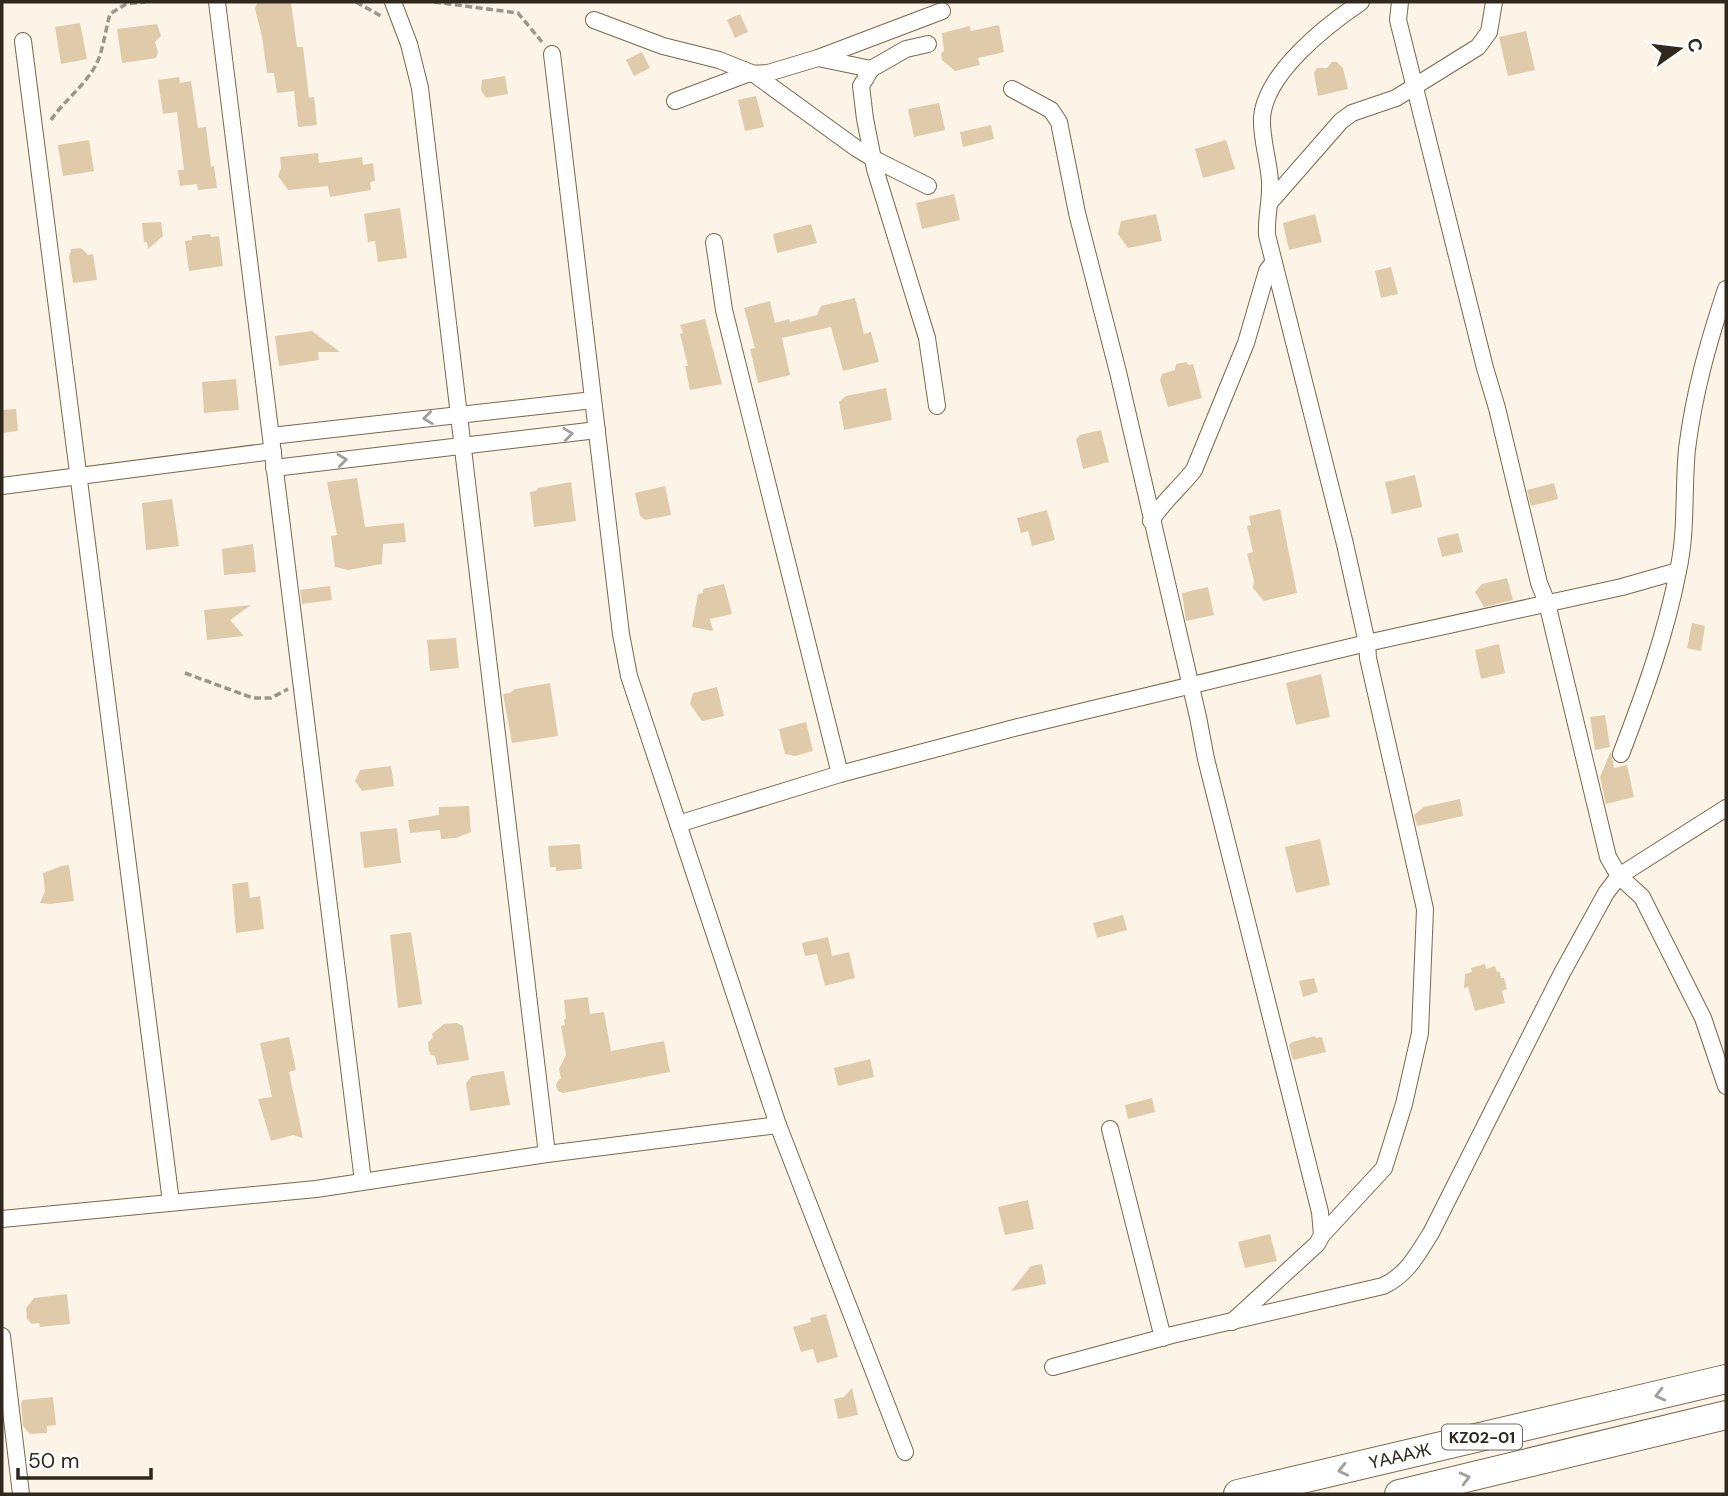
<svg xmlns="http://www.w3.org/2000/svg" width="1728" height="1496" font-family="'DM Sans',sans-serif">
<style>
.building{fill:#dfcbaa}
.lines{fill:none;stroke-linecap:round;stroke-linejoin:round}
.minor-casing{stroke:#79684a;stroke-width:18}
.motorway-casing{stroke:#79684a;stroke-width:30}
.path{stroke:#9d9589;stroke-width:3.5;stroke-dasharray:7 3.5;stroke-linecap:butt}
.minor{stroke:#fff;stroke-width:16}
.motorway{stroke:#fff;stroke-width:28}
.oneway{stroke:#a29e99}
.labels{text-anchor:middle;stroke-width:5;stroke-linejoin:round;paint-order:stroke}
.shield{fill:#fff;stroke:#6e6860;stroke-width:2}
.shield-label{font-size:16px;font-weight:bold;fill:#30281c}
.street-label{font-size:18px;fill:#30281c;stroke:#fff}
</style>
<rect width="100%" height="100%" fill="#fcf4e7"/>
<g class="building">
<polygon points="291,2 297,47 303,47 309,98 314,97 317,125 298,127 294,91 277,93 274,73 267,73 262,36 255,9 257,3"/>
<polygon points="740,14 748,32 735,38 727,20"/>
<polygon points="80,23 87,59 61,64 55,27"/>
<polygon points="157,24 161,36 155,42 158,52 156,58 122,63 117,29"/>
<polygon points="999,25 1004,52 978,58 980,65 955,71 942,60 941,53 944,51 942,33 970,26 971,31"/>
<polygon points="1526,31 1535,70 1508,76 1499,37"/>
<polygon points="642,52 650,68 634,76 626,60"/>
<polygon points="1332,62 1337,62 1343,68 1348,89 1318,96 1314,73 1317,68 1327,68"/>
<polygon points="505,76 508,94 486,98 481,90 482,80"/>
<polygon points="179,77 180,83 191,81 198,128 206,127 211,167 214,166 217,188 198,190 197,184 180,186 178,170 184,170 177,112 163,114 158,80"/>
<polygon points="756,96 764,127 745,131 738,100"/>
<polygon points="939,103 945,130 914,137 908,109"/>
<polygon points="991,125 994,139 963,147 960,132"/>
<polygon points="89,140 94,171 63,176 58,145"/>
<polygon points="1226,140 1235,169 1203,178 1195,149"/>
<polygon points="318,153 319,163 362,157 363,165 373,163 375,181 370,182 371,190 330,197 328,186 288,190 278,176 281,168 280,157"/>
<polygon points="954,194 960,220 922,229 916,203"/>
<polygon points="400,208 407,258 378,262 375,241 368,242 364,214"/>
<polygon points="1156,214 1162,241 1128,248 1118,234 1121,221"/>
<polygon points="1315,214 1322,242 1289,250 1283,223"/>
<polygon points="161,222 163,236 148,249 147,242 144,242 142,223"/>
<polygon points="811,224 817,243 777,253 773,234"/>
<polygon points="210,234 211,237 219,236 223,266 189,271 185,241 192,240 192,236"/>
<polygon points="81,248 88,255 93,254 97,280 73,283 69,257 71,249"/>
<polygon points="1391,267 1398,294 1381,298 1375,271"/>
<polygon points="855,298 864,334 871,332 879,362 843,371 831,327 782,338 790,375 758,383 750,349 755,348 744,308 770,301 775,323 789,319 790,322 817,315 821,306"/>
<polygon points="705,319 722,384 690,390 685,366 688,366 680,334 683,333 680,325"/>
<polygon points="312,331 340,352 318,352 319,360 279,366 275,336"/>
<polygon points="1186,362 1189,365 1193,364 1202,398 1168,407 1160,380 1162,374 1175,370 1176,364"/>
<polygon points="236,379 239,410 204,413 202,382"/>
<polygon points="886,388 892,420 844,430 839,402 846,396"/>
<polygon points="16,409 18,431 2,433 2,410"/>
<polygon points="1101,430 1109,462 1083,469 1076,439 1080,435"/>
<polygon points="1415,475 1422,507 1392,514 1385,482"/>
<polygon points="357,478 365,527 404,523 406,542 383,544 382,564 348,570 335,567 331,536 337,535 327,482"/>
<polygon points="571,482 576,521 534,527 530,492 536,491 538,488"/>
<polygon points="1554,483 1558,499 1531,506 1527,490"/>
<polygon points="665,486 671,515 645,520 640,516 635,493"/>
<polygon points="172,499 179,546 146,550 142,503"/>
<polygon points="1280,509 1297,593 1264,601 1253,588 1254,580 1247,554 1253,552 1247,526 1251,525 1249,516"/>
<polygon points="1047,510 1055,540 1032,546 1028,531 1021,533 1017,518"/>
<polygon points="1458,533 1463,552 1442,557 1437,538"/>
<polygon points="253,544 256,572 224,575 222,549"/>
<polygon points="1507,578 1513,600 1484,607 1475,592 1482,584"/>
<polygon points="724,584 732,614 710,619 713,631 692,627 698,594 703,593 703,589"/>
<polygon points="330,586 332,600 302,604 300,590"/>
<polygon points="1208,587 1214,615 1186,621 1182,593"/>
<polygon points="251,605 230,620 244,636 207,640 204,610"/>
<polygon points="1692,623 1705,626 1701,651 1687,648"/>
<polygon points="456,638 459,668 430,671 427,640"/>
<polygon points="1499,644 1505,673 1481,679 1475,650"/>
<polygon points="1321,674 1330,717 1296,725 1286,683"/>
<polygon points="550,683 558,736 512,743 503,694 510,693 515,689"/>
<polygon points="717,687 724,716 702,721 690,704 693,693"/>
<polygon points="1605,715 1610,747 1595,750 1590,717"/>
<polygon points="806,722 813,751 795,756 785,754 779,729"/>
<polygon points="1611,751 1614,768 1627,765 1634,797 1606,804 1600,777"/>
<polygon points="391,766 394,786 362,791 355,781 360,770"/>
<polygon points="1460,799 1463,816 1417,826 1414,815 1424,807"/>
<polygon points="469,806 471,832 456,838 441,839 440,830 410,833 408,820 439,815 439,807"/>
<polygon points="397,828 401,863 364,868 360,832"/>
<polygon points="1320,839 1330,885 1296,893 1285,847"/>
<polygon points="580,844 582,869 556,871 556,867 550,867 548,846"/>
<polygon points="69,865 74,901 50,904 40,903 45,891 43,873 62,866"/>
<polygon points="248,882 250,898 260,896 264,929 236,933 232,884"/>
<polygon points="1123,915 1127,930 1097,938 1093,923"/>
<polygon points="411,932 422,1004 398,1008 390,935"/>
<polygon points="828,937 832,956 849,952 855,978 825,986 817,954 805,956 802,943"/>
<polygon points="1485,964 1486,969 1495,966 1497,972 1500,972 1501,978 1504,978 1507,989 1502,991 1505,1003 1475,1011 1468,987 1464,988 1465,974 1472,972 1471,968"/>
<polygon points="1314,978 1318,992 1303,997 1299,981"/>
<polygon points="588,997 590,1014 604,1012 611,1051 664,1041 670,1072 563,1093 558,1091 556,1086 557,1082 561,1078 559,1069 566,1055 561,1026 565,1025 564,1019 566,1019 564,1000"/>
<polygon points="457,1023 463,1026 469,1060 437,1065 435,1056 431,1055 429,1051 428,1042 433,1038 432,1034 444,1024"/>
<polygon points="1315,1036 1316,1038 1322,1037 1326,1052 1293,1060 1289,1045 1292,1042"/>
<polygon points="289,1037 296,1070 289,1072 303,1138 293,1135 271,1141 258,1099 272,1097 260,1043"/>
<polygon points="870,1059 874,1077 838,1086 834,1068"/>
<polygon points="504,1071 510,1105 470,1111 466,1083 472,1076"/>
<polygon points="1152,1098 1155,1112 1128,1119 1125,1105"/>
<polygon points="1028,1200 1034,1229 1005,1235 998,1207"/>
<polygon points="1270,1234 1277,1261 1245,1268 1238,1242"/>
<polygon points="1042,1264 1046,1284 1011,1291 1031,1266"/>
<polygon points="67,1294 70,1324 40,1327 39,1323 32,1324 27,1319 26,1308 34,1298"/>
<polygon points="826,1314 838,1357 817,1363 813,1349 801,1352 793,1327 811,1322 810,1318"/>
<polygon points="852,1388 858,1415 838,1419 834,1399 844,1397"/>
<polygon points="53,1397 56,1425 47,1426 47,1433 30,1434 23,1426 21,1403 23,1400"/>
</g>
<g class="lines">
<defs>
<g id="minor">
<polyline points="217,2 363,1181"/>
<polyline points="393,2 409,44 420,88 547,1154"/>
<polyline points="1400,2 1398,20 1485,368 1497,408 1539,583 1547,603 1608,857 1619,876 1642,897 1703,1018 1726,1086"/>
<polyline points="594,20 663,46 719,60 754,74 856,148 874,159 928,186"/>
<polyline points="23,41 171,1202"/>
<polyline points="552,54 621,634 629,676 778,1125 905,1452"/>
<polyline points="818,58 871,69 861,86 865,119 875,169 927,338 937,406"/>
<polyline points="871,69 906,49 928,44"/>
<polyline points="1012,89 1051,110 1059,122 1077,213 1118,372 1198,717 1206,759 1320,1212 1322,1235 1317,1244 1232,1322"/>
<polyline points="675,101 747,74 768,73 818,58 942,11"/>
<polyline points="1271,201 1341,121 1352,113 1396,98 1478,47 1489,32 1494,2"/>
<polyline points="714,242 724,310 840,774"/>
<polyline points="271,436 593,400"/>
<polyline points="274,468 597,430"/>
<polyline points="2,486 273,451"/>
<path d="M1151 521C1163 501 1180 488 1194 470L1246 343 1267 271 1273 263"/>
<path d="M1621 754C1644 694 1666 634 1678 571 1687 531 1683 490 1687 449 1694 393 1708 343 1726 289"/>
<polyline points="678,824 840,774 1018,727 1367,643 1622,587 1678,571"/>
<polyline points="1110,1129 1163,1338"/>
<polyline points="2,1219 316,1189 547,1154 778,1125"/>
<path d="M1322 1235 1384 1168 1404 1104 1420 1033 1425 909 1368 658 1367 643 1345 544 1267 235C1266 216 1271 200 1270 182 1269 161 1261 139 1262 118 1265 73 1327 25 1361 2"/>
<polyline points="2,1336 21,1494"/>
<path d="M1053 1367 1172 1335 1383 1286C1407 1275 1417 1255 1431 1233L1562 973 1606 893 1619 876 1726 808"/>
</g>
<g id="motorway">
<polyline points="1238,1494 1726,1379"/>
<polyline points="1399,1494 1726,1415"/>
</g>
</defs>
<use href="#minor" class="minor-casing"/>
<use href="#motorway" class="motorway-casing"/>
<g class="path">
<polyline points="356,2 381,16"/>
<polyline points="434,2 518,13 542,42"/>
<path d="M51 120C65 99 90 82 99 58 104 44 106 28 110 14L126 4 145 2"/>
<polyline points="185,673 253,698 271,698 288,689"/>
</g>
<use href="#minor" class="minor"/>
<use href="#motorway" class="motorway"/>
</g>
<defs><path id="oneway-chevron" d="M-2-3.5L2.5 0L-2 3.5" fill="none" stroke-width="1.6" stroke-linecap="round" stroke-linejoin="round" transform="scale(1.75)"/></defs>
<g class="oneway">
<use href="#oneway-chevron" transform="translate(428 418) rotate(173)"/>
<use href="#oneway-chevron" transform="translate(568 434) rotate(-7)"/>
<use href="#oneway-chevron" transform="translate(342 460) rotate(-7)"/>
<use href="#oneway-chevron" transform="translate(1660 1395) rotate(166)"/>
<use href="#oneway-chevron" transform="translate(1343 1470) rotate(167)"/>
<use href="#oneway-chevron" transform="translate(1465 1478) rotate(-14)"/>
</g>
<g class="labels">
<rect class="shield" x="1442" y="1424.5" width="80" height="25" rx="5"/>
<g class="shield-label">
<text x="1482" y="1443">KZ02-01</text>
</g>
<g class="street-label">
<text transform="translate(1400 1456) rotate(-13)" y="6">ҮАААЖ</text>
</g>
</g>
<rect width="1728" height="1496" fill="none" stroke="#30281c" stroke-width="7"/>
<g transform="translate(1679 49) rotate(76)" stroke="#ffffff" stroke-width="5" paint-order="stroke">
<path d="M0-5L12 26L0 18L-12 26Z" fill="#30281c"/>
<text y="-10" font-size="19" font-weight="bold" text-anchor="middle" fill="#30281c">С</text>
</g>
<path d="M18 1468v10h133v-10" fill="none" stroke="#30281c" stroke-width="3.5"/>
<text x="28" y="1468" font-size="21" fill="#30281c" stroke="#ffffff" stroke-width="5" paint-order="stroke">50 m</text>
</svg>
